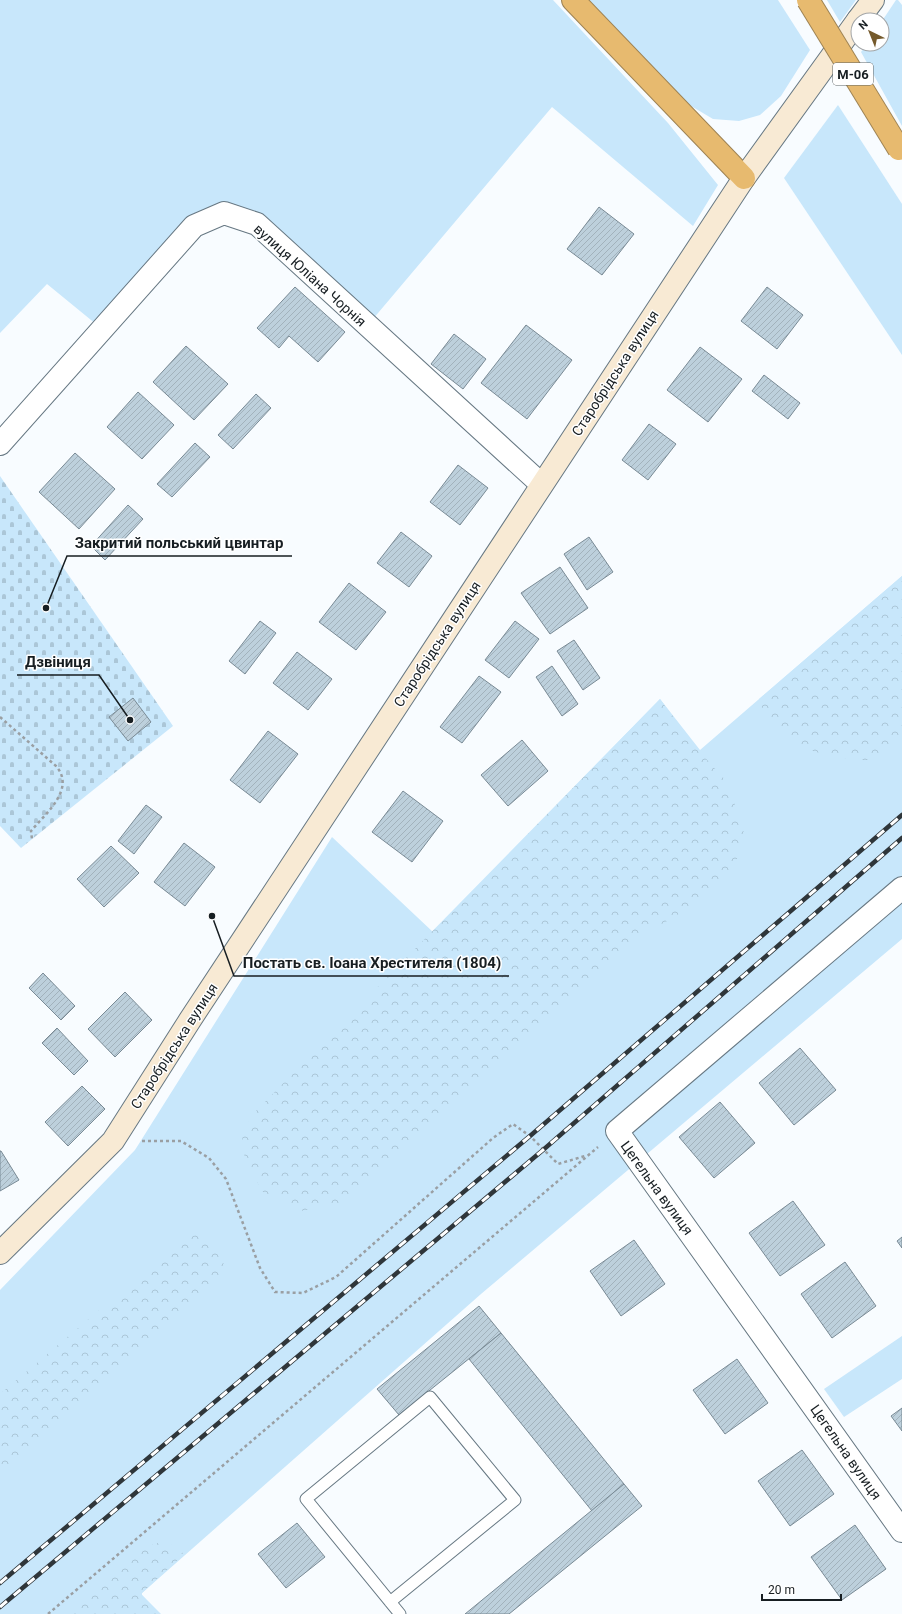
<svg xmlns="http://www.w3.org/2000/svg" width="902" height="1614" font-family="Roboto,sans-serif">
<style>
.green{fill:#c8e7fb}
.forest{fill:url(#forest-crowns)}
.cemetery{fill:url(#cemetery-stones)}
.building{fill:url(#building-hatch);stroke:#798a95}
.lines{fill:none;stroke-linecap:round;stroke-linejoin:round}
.lane-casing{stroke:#677883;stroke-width:13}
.street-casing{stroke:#677883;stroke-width:24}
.secondary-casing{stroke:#677883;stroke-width:24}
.highway-casing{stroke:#9e8354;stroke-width:24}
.path{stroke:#9a9fa3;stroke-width:2.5;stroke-dasharray:3 3;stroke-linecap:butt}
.lane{stroke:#fff;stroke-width:11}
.street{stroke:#fff;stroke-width:22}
.secondary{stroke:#f8ead4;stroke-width:22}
.highway{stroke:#e7ba6f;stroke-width:22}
.rail-casing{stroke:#2f363a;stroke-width:4.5}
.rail{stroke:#fff;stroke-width:3;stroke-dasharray:9;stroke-linecap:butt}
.highway-bridge-casing{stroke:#9e8354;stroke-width:24;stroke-linecap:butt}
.highway-bridge{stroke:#e7ba6f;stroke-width:22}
.labels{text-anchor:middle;stroke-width:3;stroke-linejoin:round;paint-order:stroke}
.shield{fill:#fff;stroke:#5d6264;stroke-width:1}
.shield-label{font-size:13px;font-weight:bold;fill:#171e22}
.street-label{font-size:14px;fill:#171e22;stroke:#fff}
.leader{fill:none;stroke:#171e22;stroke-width:1.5}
.callout-dot{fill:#171e22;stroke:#fff;stroke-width:1.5}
.callout-label{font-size:15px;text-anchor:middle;font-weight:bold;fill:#171e22;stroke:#fff;stroke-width:3;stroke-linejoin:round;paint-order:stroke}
</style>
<defs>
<pattern id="forest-crowns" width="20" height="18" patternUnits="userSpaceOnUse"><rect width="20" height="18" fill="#c8e7fb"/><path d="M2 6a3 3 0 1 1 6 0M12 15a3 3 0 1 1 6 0" fill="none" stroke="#abc6d7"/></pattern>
<pattern id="cemetery-stones" width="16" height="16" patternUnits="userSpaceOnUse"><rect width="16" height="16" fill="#c8e7fb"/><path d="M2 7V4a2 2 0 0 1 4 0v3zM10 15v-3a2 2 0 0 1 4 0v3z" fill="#abc6d7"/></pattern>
<pattern id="building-hatch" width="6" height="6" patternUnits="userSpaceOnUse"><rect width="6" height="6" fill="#bdd0dc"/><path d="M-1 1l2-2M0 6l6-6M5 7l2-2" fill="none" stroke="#a2b2bc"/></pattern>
</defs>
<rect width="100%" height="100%" fill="#f8fcff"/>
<g class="green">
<polygon points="0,0 553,0 668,123 718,185 693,226 552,107 373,319 224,213 194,226 102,329 47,284 0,333"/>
<polygon points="589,0 778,0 810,50 781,96 760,115 739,121 713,119 686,103"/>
<polygon points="827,0 856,0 840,22"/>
<polygon points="896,0 898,0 902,5 902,126 861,52 867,44 882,44 882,21"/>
<polygon points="838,105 902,204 902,355 784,178"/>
<polygon points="902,576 902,939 481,1294 142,1593 142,1595 161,1614 0,1614 0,1290 135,1150 332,837 433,932 660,699 700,750"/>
<polygon points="902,1336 902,1379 844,1417 824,1389"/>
</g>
<g class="forest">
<polygon points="902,576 902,736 887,749 869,760 854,760 815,752 775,730 764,714 759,699"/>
<polygon points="660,699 699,751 728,783 745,836 733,870 711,893 679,914 626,945 400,1156 344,1202 301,1211 263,1192 245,1161 242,1136 252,1115"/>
<path d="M198 1234C219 1245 225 1254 224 1277L0 1474V1394L169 1251 183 1240Z"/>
<polygon points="157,1543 172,1545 184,1554 141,1594 159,1613 158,1614 68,1614 144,1548"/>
</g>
<polygon class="cemetery" points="0,476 173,726 21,848 0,826"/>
<g class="building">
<polygon points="599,207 634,234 602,275 567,249"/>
<polygon points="295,287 345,332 318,362 289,336 279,348 257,328"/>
<polygon points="767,287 803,315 777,349 741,321"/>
<polygon points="526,325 572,360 527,419 481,383"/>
<polygon points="454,334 486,359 463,389 431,364"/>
<polygon points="186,346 228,384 194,420 153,382"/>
<polygon points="700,347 742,379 708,422 667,390"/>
<polygon points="764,375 800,403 788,419 752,391"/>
<polygon points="138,392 174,425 142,459 107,427"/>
<polygon points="256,394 271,408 233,449 218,435"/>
<polygon points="649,424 676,444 648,480 622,460"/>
<polygon points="195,443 210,457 172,497 157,484"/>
<polygon points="75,453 115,489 79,529 39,492"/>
<polygon points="458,465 488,488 460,525 430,502"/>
<polygon points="128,505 143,519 105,560 91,546"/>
<polygon points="401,532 432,556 409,587 377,563"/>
<polygon points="589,537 613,572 587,590 564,554"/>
<polygon points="560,567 588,608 550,634 521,593"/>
<polygon points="349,583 386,612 356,650 319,622"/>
<polygon points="260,621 276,633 245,674 229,661"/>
<polygon points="515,621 539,639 509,678 485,660"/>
<polygon points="574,640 600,678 583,690 557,651"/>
<polygon points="297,652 332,679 308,710 273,683"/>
<polygon points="552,666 578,704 562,716 536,677"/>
<polygon points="479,676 501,692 462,743 440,727"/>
<polygon points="133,698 151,722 128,741 109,717"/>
<polygon points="268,731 298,754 260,803 230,780"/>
<polygon points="522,740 548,771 508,806 481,775"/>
<polygon points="403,791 443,821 412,862 372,832"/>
<polygon points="146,805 162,817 134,854 118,841"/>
<polygon points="184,843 215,867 185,906 154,882"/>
<polygon points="111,846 139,873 104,907 77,879"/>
<polygon points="43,973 75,1006 61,1020 29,988"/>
<polygon points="125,992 152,1020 115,1057 88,1029"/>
<polygon points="57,1028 88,1061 74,1075 42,1043"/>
<polygon points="800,1048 836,1090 794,1125 759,1083"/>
<polygon points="82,1086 105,1109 68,1146 45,1122"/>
<polygon points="720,1102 755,1143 714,1178 679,1137"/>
<polygon points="0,1151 1,1151 19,1180 0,1191"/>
<polygon points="793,1201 825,1245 780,1276 749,1233"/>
<polygon points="902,1237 902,1248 897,1241"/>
<polygon points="634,1240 665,1284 621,1316 590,1271"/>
<polygon points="845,1262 876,1306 832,1338 801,1294"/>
<polygon points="479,1306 501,1333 399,1415 377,1389"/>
<polygon points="501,1333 624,1484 592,1511 469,1359"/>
<polygon points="737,1359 768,1403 725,1434 693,1390"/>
<polygon points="902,1408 902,1431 891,1416"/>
<polygon points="802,1450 834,1494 790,1526 758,1481"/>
<polygon points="624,1484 642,1506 509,1614 465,1614"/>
<polygon points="297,1523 325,1557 286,1588 258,1554"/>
<polygon points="855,1525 886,1569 842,1600 811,1557"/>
</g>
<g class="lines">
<defs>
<polyline id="lane" points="390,1602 515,1500 430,1397 306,1499 400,1614"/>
<g id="street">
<polyline points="0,444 194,226 224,213 257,224 541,484"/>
<polyline points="902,888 617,1131 902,1531"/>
</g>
<g id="secondary">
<polyline points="858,20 873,0"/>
<polyline points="0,1253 113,1141 190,1020 744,178 858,20"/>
</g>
<polyline id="highway" points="573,0 744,178"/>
</defs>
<use href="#lane" class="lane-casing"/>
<use href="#street" class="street-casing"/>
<use href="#secondary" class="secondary-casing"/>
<use href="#highway" class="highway-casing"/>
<g class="path">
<path d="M0 717 56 766C76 789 46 813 31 831L32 839"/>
<polyline points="142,1141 181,1141 209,1158 226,1179 260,1268 275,1292 303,1293 336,1277 493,1138 513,1124 530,1136 558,1164 585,1156"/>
<polyline points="48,1614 598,1147"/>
</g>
<use href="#lane" class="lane"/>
<use href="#street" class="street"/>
<use href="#secondary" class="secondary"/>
<use href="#highway" class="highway"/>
<defs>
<g id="rail">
<polyline points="0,1583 530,1136 902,815"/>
<polyline points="0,1607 543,1150 902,838"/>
</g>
</defs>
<use href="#rail" class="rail-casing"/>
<use href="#rail" class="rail"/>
<defs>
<polyline id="highway-bridge" points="808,0 899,149"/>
</defs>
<use href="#highway-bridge" class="highway-bridge-casing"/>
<use href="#highway-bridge" class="highway-bridge"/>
</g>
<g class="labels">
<rect class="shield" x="833" y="63" width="40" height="22" rx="3"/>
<g class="shield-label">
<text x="853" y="79">М-06</text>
</g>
<g class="street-label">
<text transform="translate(310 275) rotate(42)" y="5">вулиця Юліана Чорнія</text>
<text transform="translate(615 373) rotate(-57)" y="5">Старобрідська вулиця</text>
<text transform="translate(437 644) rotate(-57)" y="5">Старобрідська вулиця</text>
<text transform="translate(174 1046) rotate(-57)" y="5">Старобрідська вулиця</text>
<text transform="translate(657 1188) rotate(54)" y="5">Цегельна вулиця</text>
<text transform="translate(846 1452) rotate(55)" y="5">Цегельна вулиця</text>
</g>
</g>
<path class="leader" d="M46 608L67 556H292M130 720L99 675H17M212 916L234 976H509"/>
<g class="callout-dot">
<circle cx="46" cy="608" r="4"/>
<circle cx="130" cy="720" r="4"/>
<circle cx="212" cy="916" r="4"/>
</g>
<g class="callout-label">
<text x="179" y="548">Закритий польський цвинтар</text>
<text x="58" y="667">Дзвіниця</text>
<text x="372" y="968">Постать св. Іоана Хрестителя (1804)</text>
</g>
<g transform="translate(870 32) rotate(317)"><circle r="19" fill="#ffffff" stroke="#a2a5a7"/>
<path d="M0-3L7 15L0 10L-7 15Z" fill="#755a2c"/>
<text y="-6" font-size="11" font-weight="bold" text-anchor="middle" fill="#171e22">N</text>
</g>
<path d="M762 1594v6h79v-6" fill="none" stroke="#171e22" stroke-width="2"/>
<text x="768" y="1594" font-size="12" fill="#171e22" stroke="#ffffff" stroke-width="3" paint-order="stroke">20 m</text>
</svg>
